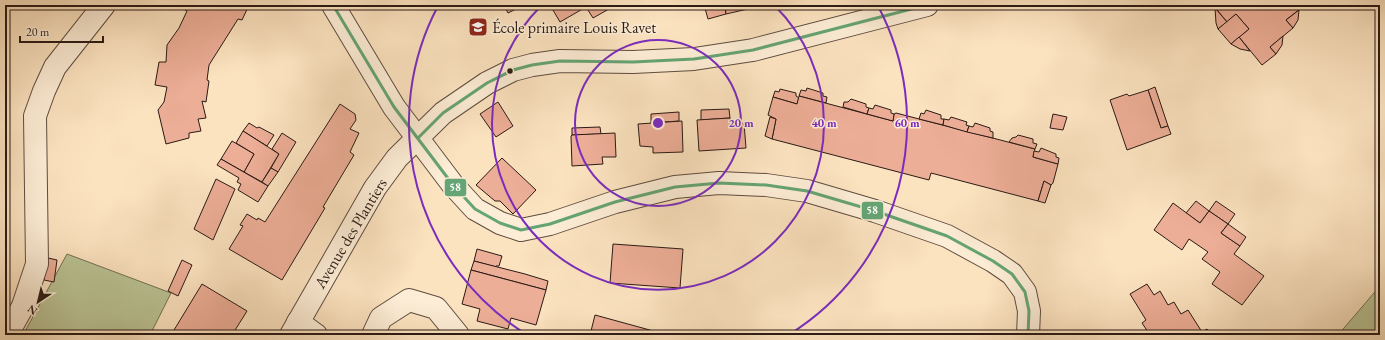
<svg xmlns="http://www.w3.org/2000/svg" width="1385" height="340" font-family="'EB Garamond',serif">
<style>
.green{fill:#bbc496;stroke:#726f55}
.building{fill:#edae97;stroke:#2a1a14}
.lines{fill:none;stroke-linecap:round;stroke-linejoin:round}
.minor-casing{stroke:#5e4c3f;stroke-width:24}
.minor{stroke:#fdedd6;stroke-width:22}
.bus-1-casing{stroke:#fdedd6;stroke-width:6}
.bus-1{stroke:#65a474;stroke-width:3}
.ring{fill:none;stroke:#7b2cbf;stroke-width:2}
.bus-dot{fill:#2a1a14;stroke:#fdedd6;stroke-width:1.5}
.labels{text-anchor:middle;stroke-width:3;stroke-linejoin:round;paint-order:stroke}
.poi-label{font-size:16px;fill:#2a1a14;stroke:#fdedd6;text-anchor:start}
.street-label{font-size:16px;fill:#2a1a14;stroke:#fdedd6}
.centre{fill:#7b2cbf;stroke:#fdedd6;stroke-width:2}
.ring-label{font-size:12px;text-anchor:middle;font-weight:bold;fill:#7b2cbf;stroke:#fdedd6;stroke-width:3;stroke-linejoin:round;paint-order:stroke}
.line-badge{stroke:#fdedd6;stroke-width:1.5}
.badge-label{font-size:11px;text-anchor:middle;font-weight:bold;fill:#fff}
</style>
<rect width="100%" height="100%" fill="#fce3c0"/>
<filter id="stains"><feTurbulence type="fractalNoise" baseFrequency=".005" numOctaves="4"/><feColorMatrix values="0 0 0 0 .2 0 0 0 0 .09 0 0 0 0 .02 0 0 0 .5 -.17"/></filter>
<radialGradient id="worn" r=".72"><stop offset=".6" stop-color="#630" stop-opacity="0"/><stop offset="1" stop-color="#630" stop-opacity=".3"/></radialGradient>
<g class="green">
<polygon points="67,254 171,293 150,335 23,335"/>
<polygon points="1380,286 1380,335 1338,335"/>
</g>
<g class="building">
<polygon points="179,5 249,5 242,20 238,19 209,65 207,80 209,81 206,102 202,101 206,118 198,119 201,131 189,133 189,138 166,144 158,110 164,102 167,87 155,85 159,62 166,62 167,45 179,28 187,11 178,6"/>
<polygon points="504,5 524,5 508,13"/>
<polygon points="550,5 616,5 593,18 586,7 560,22"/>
<polygon points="704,5 725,5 726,14 708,19"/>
<polygon points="725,5 761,5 761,6 726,14"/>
<polygon points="1213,5 1305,5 1286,20 1293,28 1270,47 1276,54 1262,65 1239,37 1249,29 1236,14 1227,22"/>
<polygon points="1215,8 1227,22 1218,29 1216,23"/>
<polygon points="1299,10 1298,20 1293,28 1286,20"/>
<polygon points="1236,14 1249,29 1231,44 1218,29"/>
<polygon points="1283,36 1282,45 1276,54 1270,47"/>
<polygon points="1239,37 1250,51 1240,49 1231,44"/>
<polygon points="1155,87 1168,126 1161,128 1148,90"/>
<polygon points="807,88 823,93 823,96 827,97 826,103 799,96 801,90 806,91"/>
<polygon points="780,89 796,93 796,96 799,98 797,104 773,97 775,91 779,92"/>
<polygon points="1148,90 1161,128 1168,126 1171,134 1127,150 1110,100 1127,94 1129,96"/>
<polygon points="799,96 893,121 894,114 896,113 1035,149 1033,157 1058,164 1053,183 1051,185 1044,181 1038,201 931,173 929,180 772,139 776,119 768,115 773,97 797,104"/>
<polygon points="851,99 866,104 866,107 869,108 867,114 843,107 844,102 848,102"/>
<polygon points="498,102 513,126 496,137 480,114"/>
<polygon points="340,104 355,114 356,120 350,129 359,133 350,152 354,155 323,207 325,208 282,280 229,249 243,226 240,225 247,214 257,220 258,218 265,222"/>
<polygon points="875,105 891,110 891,113 894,114 893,121 867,114 869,108 873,109"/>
<polygon points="729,109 730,118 701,120 701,110"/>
<polygon points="926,110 941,115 941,119 944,119 943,125 919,119 921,113 924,114"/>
<polygon points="679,112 679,121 651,123 651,114"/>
<polygon points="1053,114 1067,117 1063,130 1050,128"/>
<polygon points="770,117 776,119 772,139 765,136"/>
<polygon points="951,117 967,122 966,125 969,126 967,132 943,125 944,119 949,120"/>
<polygon points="730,118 730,124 744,123 746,148 699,151 697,120"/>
<polygon points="682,121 683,152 653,153 653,147 640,146 638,124"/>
<polygon points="249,123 257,128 259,127 274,135 267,146 243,131"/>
<polygon points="975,123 990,128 990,131 993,132 993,138 967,132 969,126 973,127"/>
<polygon points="600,127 601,134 572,135 572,128"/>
<polygon points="243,131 279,154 262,182 244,172 254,154 236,143"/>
<polygon points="282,133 296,142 278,172 271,168 279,154 272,149"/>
<polygon points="615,133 616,157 602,157 603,164 572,166 571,136 572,135"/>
<polygon points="1018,135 1033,139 1033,143 1037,144 1035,149 1009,142 1012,138 1016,137"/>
<polygon points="232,141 254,154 244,172 221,159"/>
<polygon points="1041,148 1056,154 1056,157 1059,158 1058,164 1033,157 1034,151 1039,152"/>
<polygon points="502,158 536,190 513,214 500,201 495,201 476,185"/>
<polygon points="221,159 268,186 258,202 238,190 241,184 237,182 239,178 217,165"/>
<polygon points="271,168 278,172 268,186 262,182"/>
<polygon points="216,179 235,189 213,240 194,229"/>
<polygon points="1044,181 1051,185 1045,203 1038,201"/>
<polygon points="1196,201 1209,211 1200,223 1186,213"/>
<polygon points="1216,201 1235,214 1228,224 1209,211"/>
<polygon points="1173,203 1200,223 1209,211 1228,224 1221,233 1240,246 1234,254 1264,276 1242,305 1212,284 1220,272 1202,259 1208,252 1189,239 1182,250 1154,230"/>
<polygon points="1228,224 1246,237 1240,246 1221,233"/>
<polygon points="613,244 683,249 680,288 610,283"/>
<polygon points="477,249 502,256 499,266 496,266 496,267 474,261"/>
<polygon points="48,258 57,260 54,282 44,280"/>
<polygon points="182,260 192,265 178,296 168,291"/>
<polygon points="474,261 525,274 548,281 546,290 471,270"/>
<polygon points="471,270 546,290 536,325 511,318 508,329 477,321 480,309 462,304"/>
<polygon points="202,284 247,311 232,335 171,335"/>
<polygon points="1147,284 1154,295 1160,291 1168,305 1174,302 1181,314 1188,310 1202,332 1207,329 1211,335 1150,335 1142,323 1146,320 1130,294"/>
<polygon points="595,315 668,335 590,335"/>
</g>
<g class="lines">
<defs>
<g id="minor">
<polyline points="333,5 394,107 453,185 475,209 500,223 521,230 550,224 615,202 675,187 719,183 766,185 807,191 875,211 947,236 993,261 1012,274 1025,292 1029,311 1028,335"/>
<polyline points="298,322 316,335"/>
<polyline points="7,335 23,306 37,264 35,116 44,91 55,67 104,5"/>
<polyline points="291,335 375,188 397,158 443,113 487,83 513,70 532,65 560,61 633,62 694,59 753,50 927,5"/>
<polyline points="373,335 381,318 409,300 436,308 458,335"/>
</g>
</defs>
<use href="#minor" class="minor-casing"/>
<use href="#minor" class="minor"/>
<defs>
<g id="bus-1">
<polyline points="333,5 394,107 453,185 475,209 500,223 521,230 550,224 615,202 675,187 719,183 766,185 807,191 875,211 947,236 993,261 1012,274 1025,292 1029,311 1028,335"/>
<polyline points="418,138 443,113 487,83 513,70 532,65 560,61 633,62 694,59 753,50 927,5"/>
</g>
</defs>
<use href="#bus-1" class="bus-1-casing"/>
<use href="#bus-1" class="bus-1"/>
</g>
<g class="ring">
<circle cx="658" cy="123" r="83"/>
<path d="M775 6A166 166 0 1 1 541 6"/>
<path d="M526 334A249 249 0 0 1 438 6M878 6A249 249 0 0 1 790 334"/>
</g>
<defs>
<symbol id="school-square" viewBox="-11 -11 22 22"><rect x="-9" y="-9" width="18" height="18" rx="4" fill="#8f2418" stroke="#fdedd6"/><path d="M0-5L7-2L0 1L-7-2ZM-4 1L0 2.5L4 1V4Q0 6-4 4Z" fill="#fff"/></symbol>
</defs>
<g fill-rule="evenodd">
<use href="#school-square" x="467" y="16" width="22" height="22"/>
</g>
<circle class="bus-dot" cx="510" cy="71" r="3.5"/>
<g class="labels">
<g class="poi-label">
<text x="492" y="33">École primaire Louis Ravet</text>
</g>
<g class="street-label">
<text transform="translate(350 233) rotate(-59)" y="6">Avenue des Plantiers</text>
</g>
</g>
<circle cx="658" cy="123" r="6" class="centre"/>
<g class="ring-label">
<text x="741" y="127">20 m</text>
<text x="824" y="127">40 m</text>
<text x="907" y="127">60 m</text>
</g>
<g class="line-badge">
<rect x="444" y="178" width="23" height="19" rx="4" fill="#65a474"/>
<rect x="861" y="201" width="23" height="19" rx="4" fill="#65a474"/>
</g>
<g class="badge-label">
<text x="455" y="191">58</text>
<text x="872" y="214">58</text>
</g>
<rect width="1385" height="340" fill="none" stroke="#fce3c0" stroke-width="20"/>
<rect x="6" y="6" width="1373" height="328" fill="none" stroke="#2a1a14" stroke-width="2"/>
<rect x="10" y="10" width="1365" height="320" fill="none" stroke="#2a1a14"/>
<g transform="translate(38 302) rotate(215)" stroke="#fdedd6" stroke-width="3" paint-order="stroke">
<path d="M0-3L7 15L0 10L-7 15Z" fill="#2a1a14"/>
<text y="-6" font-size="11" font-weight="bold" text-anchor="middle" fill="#2a1a14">N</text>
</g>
<path d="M20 36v6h83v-6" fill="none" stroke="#2a1a14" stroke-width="2"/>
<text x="26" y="36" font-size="12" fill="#2a1a14" stroke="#fdedd6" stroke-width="3" paint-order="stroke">20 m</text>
<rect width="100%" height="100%" filter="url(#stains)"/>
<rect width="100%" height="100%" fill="url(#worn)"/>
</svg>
